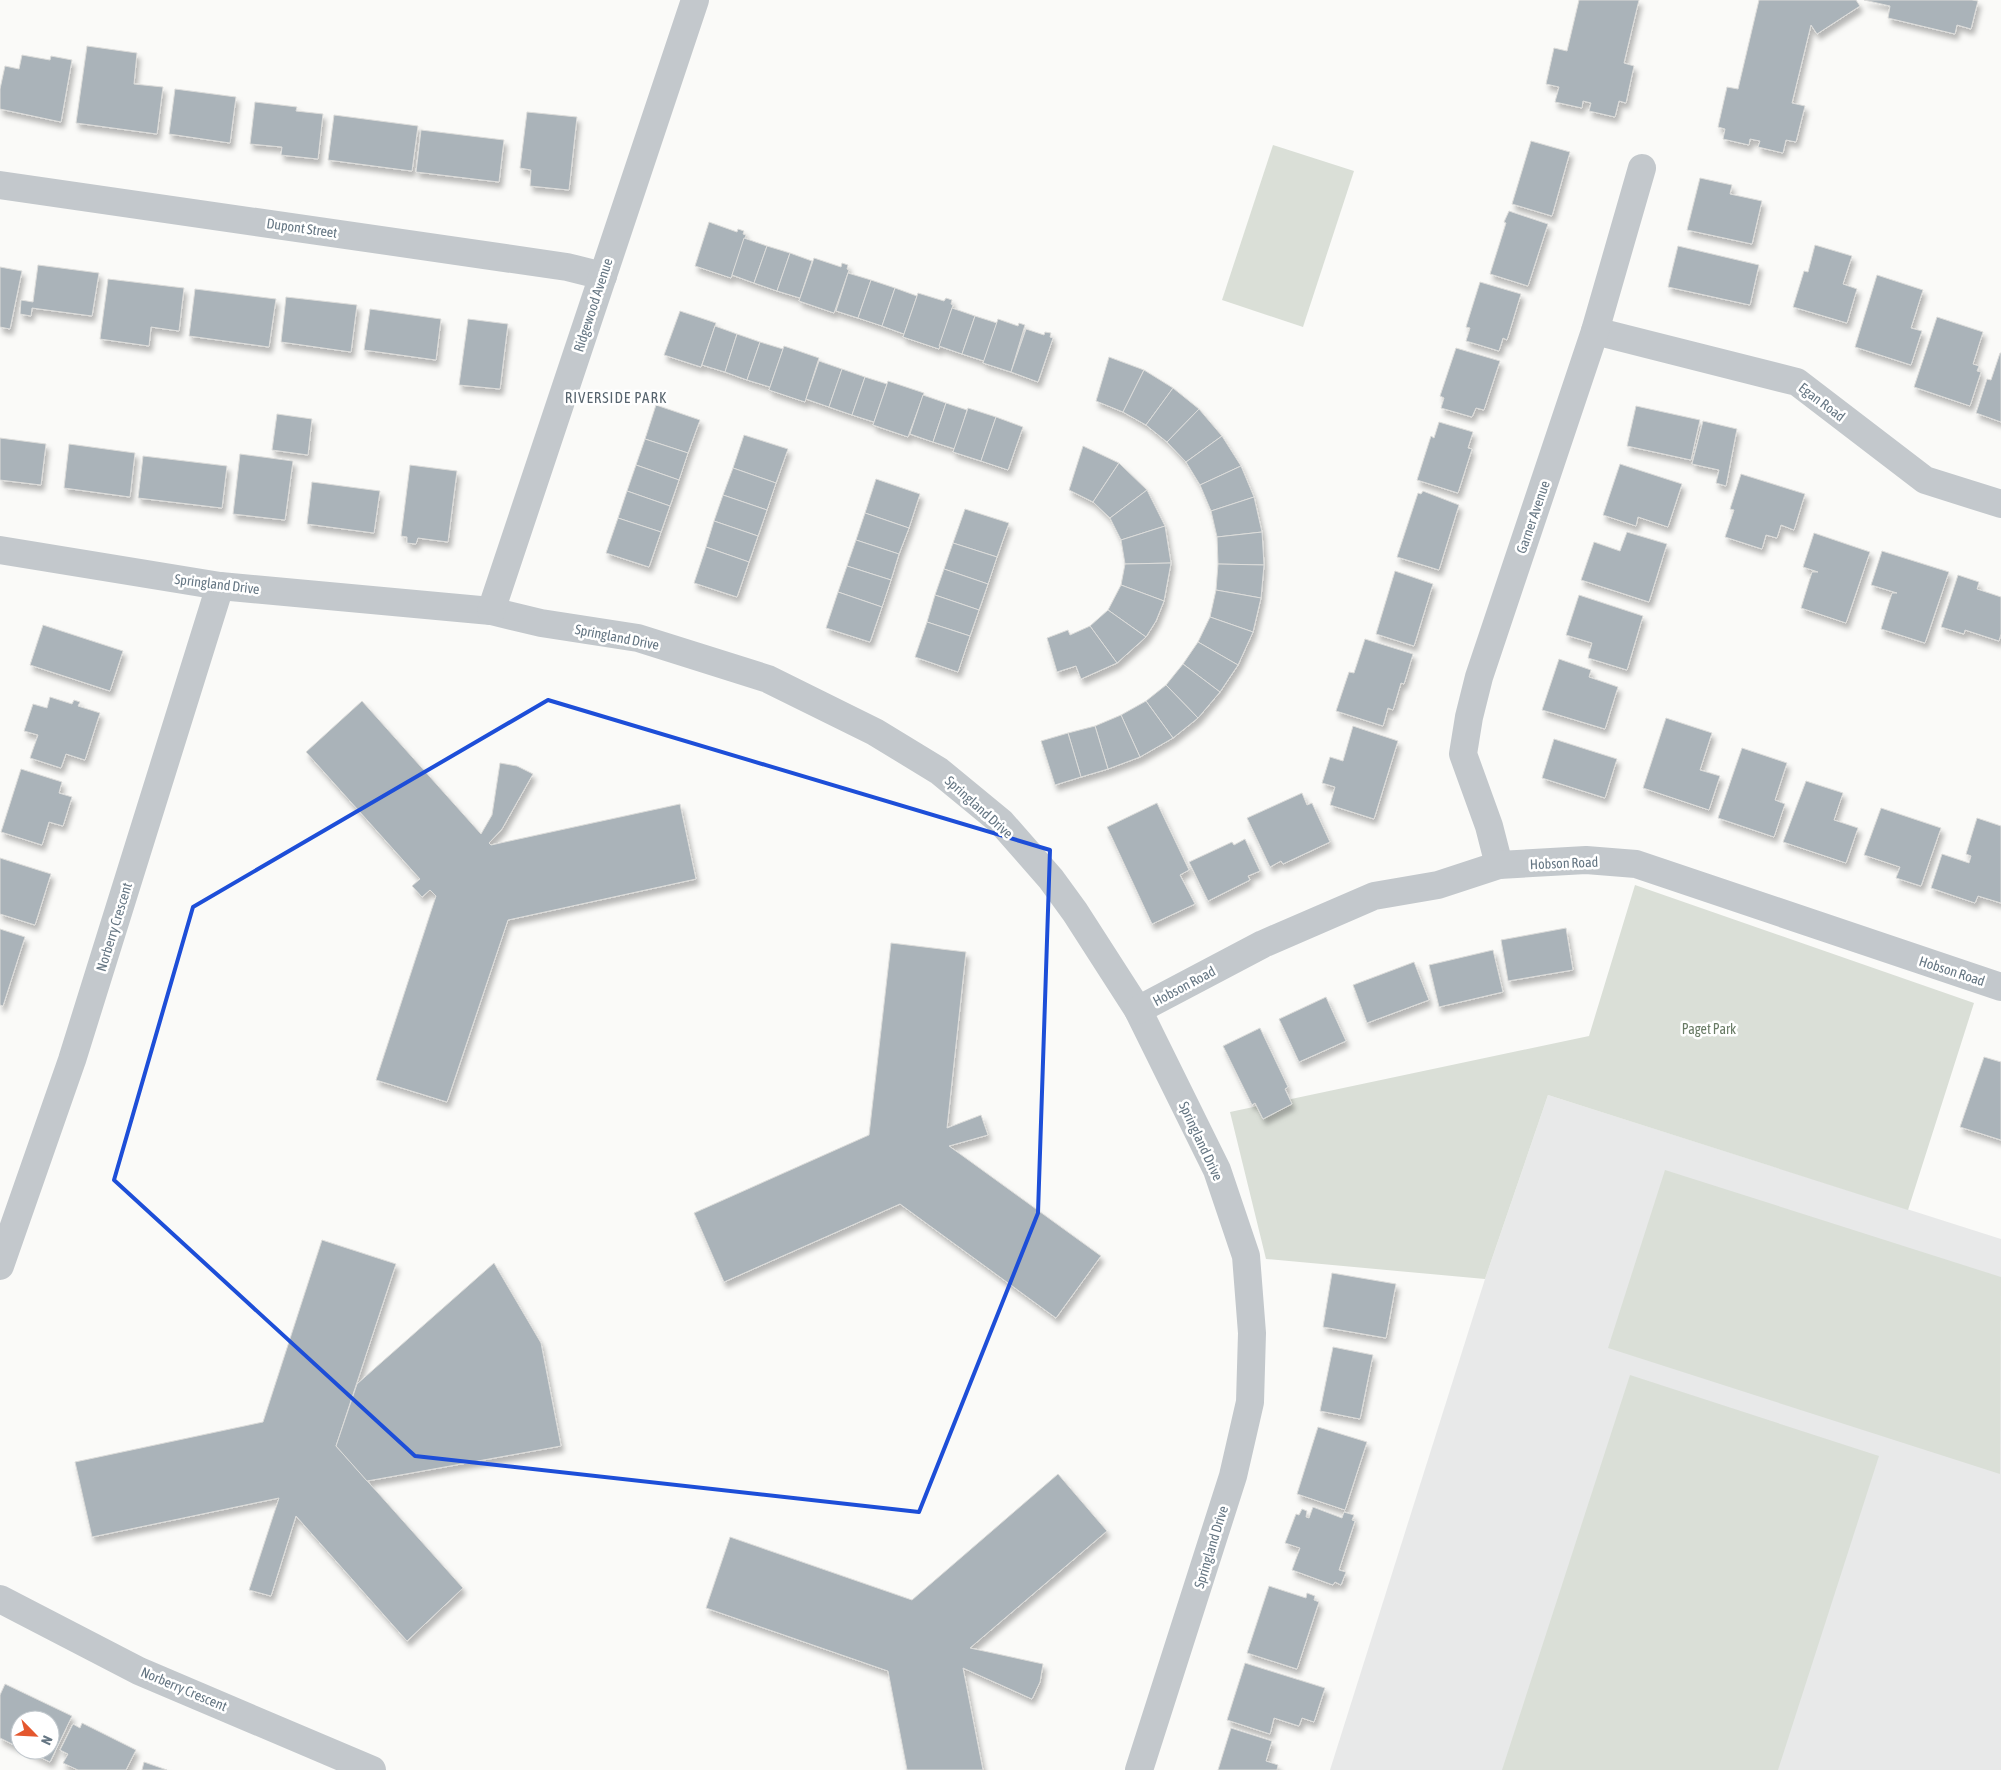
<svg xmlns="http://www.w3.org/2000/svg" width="2001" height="1770" font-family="'Asap Condensed',sans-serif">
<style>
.built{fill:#e8e9e9}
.green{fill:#dadfd7}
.building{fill:#aab3b9;stroke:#dcdcda;filter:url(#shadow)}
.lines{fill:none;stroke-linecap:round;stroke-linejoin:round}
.minor{stroke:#c3c8cc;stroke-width:28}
.marked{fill:none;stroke:#1d4ed8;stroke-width:4;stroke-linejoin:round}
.labels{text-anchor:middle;stroke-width:5;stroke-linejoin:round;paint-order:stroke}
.street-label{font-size:14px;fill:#657683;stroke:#fff}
.park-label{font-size:14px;fill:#687a64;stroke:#fff}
.neighbourhood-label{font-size:15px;letter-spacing:1px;fill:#57646e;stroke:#fff}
</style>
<defs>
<filter id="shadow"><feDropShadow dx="3" dy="5.5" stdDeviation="2.5" flood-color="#0004"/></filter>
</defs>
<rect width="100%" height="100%" fill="#fafaf8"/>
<polygon class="built" points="1548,1095 2001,1239 2001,1770 1330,1770 1485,1279"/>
<g class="green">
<polygon points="1273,145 1354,171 1303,327 1222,300"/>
<polygon points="1635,885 1974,1003 1908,1210 1548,1095 1485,1279 1266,1259 1230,1112 1589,1036"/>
<polygon points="1665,1170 2001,1277 2000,1474 1608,1348"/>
<polygon points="1630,1375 1879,1456 1778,1770 1502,1770"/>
</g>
<g class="building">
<polygon points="1579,0 1639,0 1624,63 1634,66 1626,103 1619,101 1615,117 1589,111 1591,103 1583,101 1582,108 1555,102 1559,87 1546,84 1554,48 1567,51"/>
<polygon points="1759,0 1856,0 1860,6 1817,34 1811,25 1792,103 1805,106 1796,142 1786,140 1783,153 1758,147 1760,141 1750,139 1749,145 1723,139 1725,129 1718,127 1727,87 1738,89"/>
<polygon points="1864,0 1972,0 1978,1 1971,29 1957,25 1955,34 1888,18 1890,6"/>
<polygon points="87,46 137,53 134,84 163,87 157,134 76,123"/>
<polygon points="22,55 50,60 51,56 72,60 61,122 0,109 0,89 5,66 19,69"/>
<polygon points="175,89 236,97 230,143 169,134"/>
<polygon points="255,102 297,107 296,111 323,114 318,159 281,155 282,147 250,144"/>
<polygon points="527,112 577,117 569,190 530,186 531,170 520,168"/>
<polygon points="334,115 418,126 412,171 328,160"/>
<polygon points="421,130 504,140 499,182 416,172"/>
<polygon points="1531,141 1570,152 1552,216 1512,204"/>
<polygon points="1700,178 1732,185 1730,194 1762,201 1752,244 1687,230"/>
<polygon points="1509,211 1548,224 1528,286 1490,274 1506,223 1504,222"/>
<polygon points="709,222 737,232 738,229 744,231 743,234 746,235 731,278 695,266"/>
<polygon points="744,238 767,246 754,283 732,275"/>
<polygon points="1815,245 1852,256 1843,284 1857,289 1847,323 1793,307 1804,271 1808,272"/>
<polygon points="767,246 790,253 777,291 754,283"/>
<polygon points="1678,246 1759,265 1750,305 1668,287"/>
<polygon points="790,253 812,261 800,298 777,291"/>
<polygon points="814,258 841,267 842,263 848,265 847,269 849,270 834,313 799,301"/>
<polygon points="38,265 99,273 92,316 32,308 31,316 20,314 21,300 33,302"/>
<polygon points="0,267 22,271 10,329 0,327"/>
<polygon points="848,273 871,280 858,318 836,311"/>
<polygon points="1877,275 1923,290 1911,328 1922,331 1911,365 1855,347"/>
<polygon points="108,279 184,288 179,331 151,327 149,346 100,339"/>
<polygon points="871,280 895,288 882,326 858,318"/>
<polygon points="1480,282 1521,294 1507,340 1503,338 1499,351 1466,341 1470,328 1466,327"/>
<polygon points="895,288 917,296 904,334 882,326"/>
<polygon points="195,289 276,299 269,347 189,336"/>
<polygon points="918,293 944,301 946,298 952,300 951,304 953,305 939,349 903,337"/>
<polygon points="286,297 357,305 351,352 281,342"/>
<polygon points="952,308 975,316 962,354 939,346"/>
<polygon points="370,309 441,319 436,360 364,350"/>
<polygon points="680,311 716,323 701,367 664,355"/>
<polygon points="975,316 997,323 984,361 962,354"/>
<polygon points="1937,317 1983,332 1973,364 1979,366 1977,371 1981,372 1970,406 1914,387"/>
<polygon points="468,319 508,324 500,389 459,385"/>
<polygon points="998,319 1018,326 1019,323 1025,325 1011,372 983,363"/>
<polygon points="715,326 737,334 725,372 702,365"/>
<polygon points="1026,329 1044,335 1045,332 1051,333 1050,337 1053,338 1038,382 1011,372"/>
<polygon points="737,334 760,342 747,380 725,372"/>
<polygon points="760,342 783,349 770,387 747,380"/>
<polygon points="784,346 819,358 805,402 769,390"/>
<polygon points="1456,348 1500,361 1484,410 1476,408 1472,417 1441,408 1444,398 1440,396"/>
<polygon points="2000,353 2001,353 2001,422 1976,413 1987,379 1991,380"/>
<polygon points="1109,357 1144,370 1123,412 1096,401"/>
<polygon points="819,361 842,369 829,407 806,399"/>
<polygon points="842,369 865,377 852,415 829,407"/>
<polygon points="1144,370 1173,388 1146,425 1123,412"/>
<polygon points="865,377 887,384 874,422 852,415"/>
<polygon points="888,381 924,393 908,437 873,425"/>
<polygon points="1173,388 1199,409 1167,442 1146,425"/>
<polygon points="923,395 946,403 933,442 910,434"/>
<polygon points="946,403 967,410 955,449 933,442"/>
<polygon points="656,405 700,420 688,453 645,439"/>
<polygon points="1636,406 1700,420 1691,460 1627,446"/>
<polygon points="968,408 996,417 981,461 953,452"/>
<polygon points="1199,409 1222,436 1186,462 1167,442"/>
<polygon points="277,414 312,419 308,455 272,450"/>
<polygon points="996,417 1023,427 1008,470 981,461"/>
<polygon points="1703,421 1737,429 1726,486 1716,483 1719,470 1692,464"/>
<polygon points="1439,422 1473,432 1468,448 1472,449 1458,493 1417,480 1431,436 1434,438"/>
<polygon points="744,435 788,449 776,483 733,468"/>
<polygon points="1222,436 1241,466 1200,485 1186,462"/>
<polygon points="0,438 46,444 41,485 0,480"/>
<polygon points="645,439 688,453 679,480 636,465"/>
<polygon points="69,444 135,453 130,497 64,488"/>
<polygon points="1083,446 1119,463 1093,502 1069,490"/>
<polygon points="240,454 293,461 285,520 233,514"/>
<polygon points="143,456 227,466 222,508 138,498"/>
<polygon points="1119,463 1147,490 1110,518 1093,502"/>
<polygon points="1620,464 1682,484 1668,527 1638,517 1636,526 1603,515"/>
<polygon points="410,465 457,471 448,542 418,538 416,544 407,543 407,537 401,536"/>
<polygon points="636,465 679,480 670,506 627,491"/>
<polygon points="1241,466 1254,497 1211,511 1200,485"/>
<polygon points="733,468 776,483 767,510 723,495"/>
<polygon points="1741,474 1805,494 1794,530 1781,525 1777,538 1766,535 1762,549 1725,537 1734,510 1730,509"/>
<polygon points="876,479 920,494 909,528 865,513"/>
<polygon points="312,482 380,491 374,533 307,524"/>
<polygon points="1147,490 1165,526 1121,540 1110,518"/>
<polygon points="627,491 670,506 661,532 618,518"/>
<polygon points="1423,491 1459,505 1439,570 1397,557 1418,493 1421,494"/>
<polygon points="723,495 767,510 758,536 714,521"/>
<polygon points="1254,497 1262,532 1217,537 1211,511"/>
<polygon points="965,509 1009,523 997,557 953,543"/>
<polygon points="865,513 909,528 899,554 856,540"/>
<polygon points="618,518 661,532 649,567 606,553"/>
<polygon points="714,521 758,536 749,562 706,547"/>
<polygon points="1165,526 1171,563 1125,564 1121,540"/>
<polygon points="1262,532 1264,565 1218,564 1217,537"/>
<polygon points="1627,532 1667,544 1649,602 1581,580 1594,542 1620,551"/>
<polygon points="1814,533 1870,552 1846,623 1801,608 1812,572 1818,572 1803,567"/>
<polygon points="856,540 899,554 891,580 847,566"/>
<polygon points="953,543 997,557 988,584 944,569"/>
<polygon points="706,547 749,562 737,597 694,583"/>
<polygon points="1882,551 1949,572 1925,643 1881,629 1892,593 1897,593 1871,585"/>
<polygon points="1171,563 1164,601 1121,585 1125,564"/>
<polygon points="1218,564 1264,565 1261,598 1216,590"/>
<polygon points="847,566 891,580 882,607 838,592"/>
<polygon points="944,569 988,584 979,610 935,595"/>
<polygon points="1395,571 1433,584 1414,646 1376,634"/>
<polygon points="1958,575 1979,582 1977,589 2001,597 2001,634 1999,641 1965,630 1964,634 1941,627"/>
<polygon points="1121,585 1164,601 1156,621 1146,637 1108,610"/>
<polygon points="1216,590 1261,598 1253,632 1210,617"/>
<polygon points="838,592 882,607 870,642 826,628"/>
<polygon points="935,595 979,610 970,636 927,622"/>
<polygon points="1579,595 1643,616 1627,670 1588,658 1592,643 1566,635"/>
<polygon points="1108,610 1146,637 1117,663 1090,626"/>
<polygon points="1210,617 1253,632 1238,665 1198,642"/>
<polygon points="927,622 970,636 958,672 915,657"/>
<polygon points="43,625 123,651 110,691 30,665"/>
<polygon points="1090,626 1117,663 1081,679 1076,666 1057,672 1047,638 1068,630 1070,635"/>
<polygon points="1365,639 1413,654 1404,684 1401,683 1393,710 1388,708 1383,726 1336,711 1349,672 1354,673"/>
<polygon points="1198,642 1238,665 1220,692 1183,664"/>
<polygon points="1559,659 1591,670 1589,677 1618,687 1605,729 1542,710"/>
<polygon points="1183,664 1220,692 1198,718 1166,685"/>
<polygon points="1166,685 1198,718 1173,738 1146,701"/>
<polygon points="50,697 72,704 74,700 80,702 78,706 100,713 85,760 66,754 61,768 30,758 38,735 24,731 33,704 47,708"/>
<polygon points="362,701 481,834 492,815 500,763 517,766 533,774 502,829 489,843 491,845 680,804 696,879 508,920 447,1102 376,1080 436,896 430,890 422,897 412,886 420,879 306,752"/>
<polygon points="1146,701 1173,738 1140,757 1121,715"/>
<polygon points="1121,715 1140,757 1108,769 1095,726"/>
<polygon points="1666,718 1712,733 1700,770 1720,776 1709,810 1643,788"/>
<polygon points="1095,726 1108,769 1081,777 1068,733"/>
<polygon points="1353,726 1398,741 1374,819 1330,805 1335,787 1322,783 1330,757 1343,761"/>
<polygon points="1068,733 1081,777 1055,785 1041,741"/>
<polygon points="1554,739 1617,759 1605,798 1542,778"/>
<polygon points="1742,748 1787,763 1775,800 1785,804 1774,837 1718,818"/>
<polygon points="21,769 62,782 59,793 72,797 63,826 49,822 42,845 1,832"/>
<polygon points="1806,781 1843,793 1834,820 1858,828 1846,863 1783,842"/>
<polygon points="1302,793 1307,805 1312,803 1330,842 1283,864 1281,861 1270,867 1247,818"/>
<polygon points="1157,803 1189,870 1180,875 1195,904 1152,924 1107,827"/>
<polygon points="1881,808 1941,828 1921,886 1896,878 1900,867 1864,855"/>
<polygon points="1977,818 2001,826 2001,903 1978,896 1975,903 1931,888 1942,854 1969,863 1971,856 1966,854"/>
<polygon points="1245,839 1260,871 1248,876 1250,880 1208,901 1189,862 1232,842 1234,845"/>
<polygon points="0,858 51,874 35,925 0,914"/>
<polygon points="1566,928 1573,970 1508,981 1501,940"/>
<polygon points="0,929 25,937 3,1006 0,1005"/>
<polygon points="891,943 966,952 947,1128 981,1115 988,1135 949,1146 1101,1256 1056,1318 900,1204 724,1282 694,1213 869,1135"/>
<polygon points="1493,950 1503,992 1439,1007 1429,965"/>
<polygon points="1414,962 1429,1000 1367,1023 1353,985"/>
<polygon points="1326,997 1346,1041 1299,1062 1279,1019"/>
<polygon points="1260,1028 1288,1087 1285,1089 1292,1104 1263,1119 1255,1103 1252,1105 1223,1046"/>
<polygon points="1984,1057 2001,1062 2001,1140 1960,1127"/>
<polygon points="322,1240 396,1264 336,1446 463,1588 407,1641 296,1516 271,1596 249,1590 279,1498 92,1537 75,1462 263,1422"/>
<polygon points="494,1263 541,1343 561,1446 367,1481 336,1446 357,1384"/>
<polygon points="1332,1273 1396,1284 1386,1338 1323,1327"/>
<polygon points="1333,1347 1373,1355 1360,1419 1320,1411"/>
<polygon points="1318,1427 1367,1442 1345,1510 1297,1494"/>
<polygon points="1058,1474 1107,1531 970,1648 1043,1664 1040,1682 1032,1699 963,1668 983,1770 907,1770 888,1671 706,1608 730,1537 912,1600"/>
<polygon points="1313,1507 1342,1518 1344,1512 1354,1515 1352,1520 1355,1521 1339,1570 1346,1572 1341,1585 1335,1582 1333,1585 1292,1570 1300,1548 1285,1543 1296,1514 1299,1515 1302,1509 1307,1511 1306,1517 1309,1518"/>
<polygon points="1269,1586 1306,1598 1307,1593 1315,1596 1314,1600 1319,1602 1297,1669 1247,1653"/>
<polygon points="1245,1663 1325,1688 1314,1722 1302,1718 1299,1726 1274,1718 1270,1734 1227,1720"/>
<polygon points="5,1684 72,1716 50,1762 25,1750 50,1750 50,1720 20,1720 20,1748 0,1738 0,1695"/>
<polygon points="82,1723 136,1750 126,1770 78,1770 63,1763 68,1754 60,1750 73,1724 80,1728"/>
<polygon points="1231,1728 1272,1741 1266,1761 1278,1765 1277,1770 1218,1770"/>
<polygon points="144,1762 167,1770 142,1770"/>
</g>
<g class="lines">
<g class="minor">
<polyline points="0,185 567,267 603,276"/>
<polyline points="1595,331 1797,382 1925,480 2001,504"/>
<polyline points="0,550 220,586 491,611 541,623 638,638 768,679 875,732 939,771 1001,822 1051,879 1075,912 1138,1010 1217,1170 1246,1256 1252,1333 1250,1402 1233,1476 1139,1770"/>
<polyline points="491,611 695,0"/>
<polyline points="1499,865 1489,826 1463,754 1469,717 1479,677 1595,331 1642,168"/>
<polyline points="1138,1010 1263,944 1374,896 1438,885 1499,865 1586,860 1636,864 2001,987"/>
<polyline points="0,1266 72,1060 220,586"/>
<polyline points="0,1599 139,1671 372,1770"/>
</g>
</g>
<path class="marked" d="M548 700 1050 850 1038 1213 919 1512 415 1456 114 1180 193 907Z"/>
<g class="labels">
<g class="street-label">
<text transform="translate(302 228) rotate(8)" y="5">Dupont Street</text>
<text transform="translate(593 305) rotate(-72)" y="5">Ridgewood Avenue</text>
<text transform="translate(1822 402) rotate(37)" y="5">Egan Road</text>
<text transform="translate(1533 517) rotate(-71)" y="5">Garner Avenue</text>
<text transform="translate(217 584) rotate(7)" y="5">Springland Drive</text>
<text transform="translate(617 637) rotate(11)" y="5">Springland Drive</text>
<text transform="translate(979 807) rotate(42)" y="5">Springland Drive</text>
<text transform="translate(1564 863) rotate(-2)" y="5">Hobson Road</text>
<text transform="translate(114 927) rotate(-73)" y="5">Norberry Crescent</text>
<text transform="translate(1952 971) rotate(18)" y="5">Hobson Road</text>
<text transform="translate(1184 986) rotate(-28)" y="5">Hobson Road</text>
<text transform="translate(1201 1141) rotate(65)" y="5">Springland Drive</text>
<text transform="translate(1211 1547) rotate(-73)" y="5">Springland Drive</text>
<text transform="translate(184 1689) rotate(23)" y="5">Norberry Crescent</text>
</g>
<g class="park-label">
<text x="1709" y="1034">Paget Park</text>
</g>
<g class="neighbourhood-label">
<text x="616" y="403">RIVERSIDE PARK</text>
</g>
</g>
<g transform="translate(35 1735) rotate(114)"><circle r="24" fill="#ffffff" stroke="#c1c8cd"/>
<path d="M0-4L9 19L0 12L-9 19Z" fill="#e4572e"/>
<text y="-8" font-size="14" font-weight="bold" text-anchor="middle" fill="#657683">N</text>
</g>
</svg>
